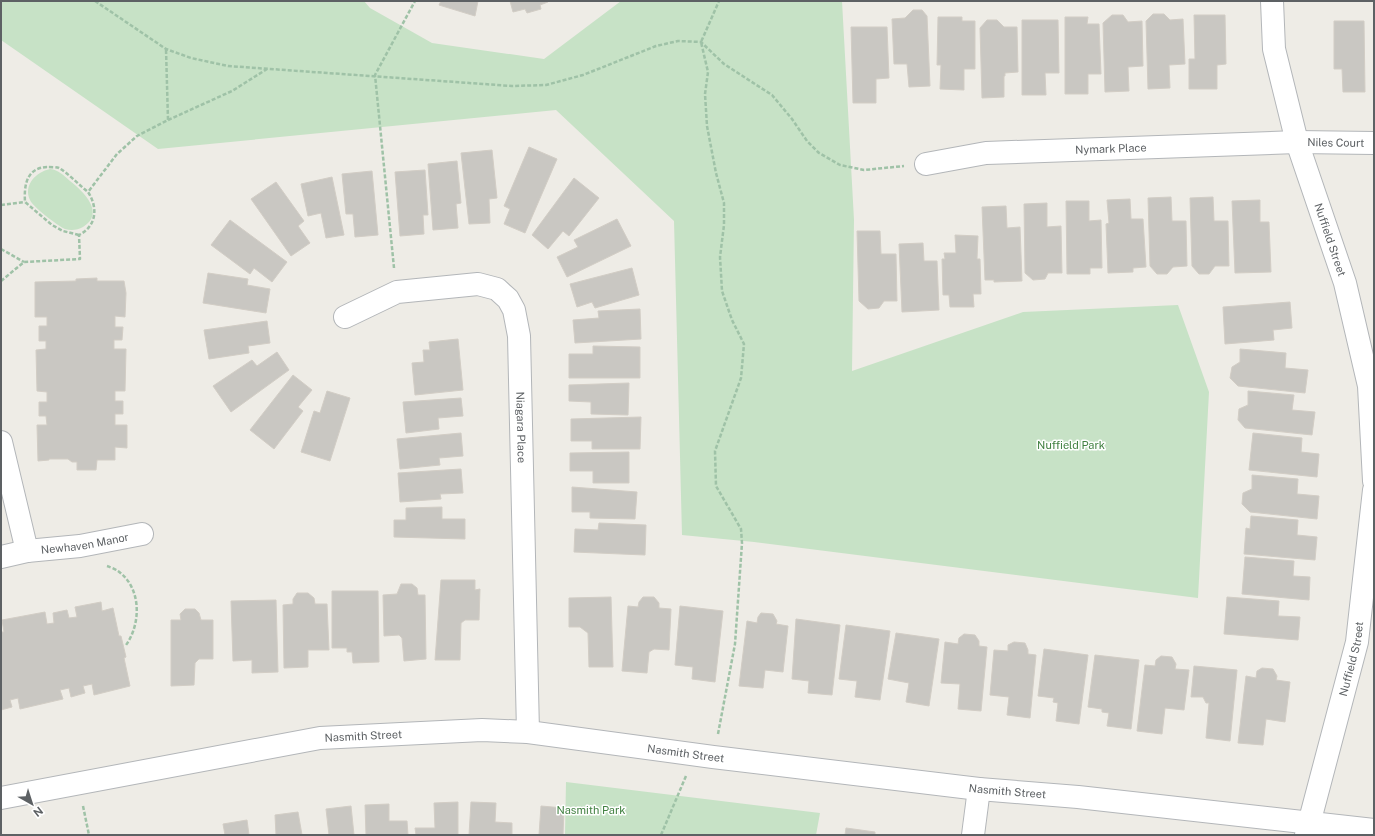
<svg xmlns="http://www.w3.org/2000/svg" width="1375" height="836" font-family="'Public Sans',sans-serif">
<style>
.green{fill:#c7e2c6}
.building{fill:#c9c7c2;stroke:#d2cdc5}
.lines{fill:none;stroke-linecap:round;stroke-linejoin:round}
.minor-casing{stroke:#b3b6b9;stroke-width:24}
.path{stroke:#9fc2a7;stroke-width:2.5;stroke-dasharray:4 2;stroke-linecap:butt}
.minor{stroke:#fff;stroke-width:22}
.labels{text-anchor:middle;stroke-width:3;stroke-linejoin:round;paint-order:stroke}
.street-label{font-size:11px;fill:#5d6164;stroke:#fff}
.park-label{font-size:11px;fill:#418041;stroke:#fff}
</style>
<rect width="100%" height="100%" fill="#eeece6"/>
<g class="green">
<polygon points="1,1 364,1 370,8 432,43 544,59 621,1 842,1 854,220 852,371 1023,312 1178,305 1209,392 1198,598 754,542 682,535 674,221 556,110 158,149 1,40"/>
<path d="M50 169C59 170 63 175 70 181 83 191 106 213 83 227 78 230 71 231 65 229 58 226 33 207 30 200 23 185 36 172 50 169Z"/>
<polygon points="566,782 820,813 816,835 565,835"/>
</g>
<g class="building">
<polygon points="441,1 478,1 475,16 439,5"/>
<polygon points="510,1 547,1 548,2 540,5 541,9 527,13 525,9 513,12"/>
<polygon points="913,10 922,10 927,16 930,86 909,87 907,64 894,64 892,19 905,18"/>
<polygon points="1153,14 1164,14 1170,20 1183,19 1185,64 1169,65 1170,88 1148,89 1146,21"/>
<polygon points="1112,15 1123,15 1128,22 1142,21 1143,66 1128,67 1129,91 1105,92 1103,23"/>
<polygon points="1194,15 1225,15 1226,64 1217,65 1217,89 1189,89 1189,59 1195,59"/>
<polygon points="938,17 962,17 962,21 975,21 975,69 964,69 964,90 940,89 941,65 937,65"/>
<polygon points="1065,17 1088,17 1087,24 1099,24 1101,74 1088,74 1088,94 1065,94"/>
<polygon points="987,20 997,20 1004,27 1017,27 1018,72 1005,73 1005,76 1004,76 1004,97 982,98 980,28"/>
<polygon points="1022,20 1058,20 1059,73 1045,73 1046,95 1022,95"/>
<polygon points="1334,21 1364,21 1365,92 1343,92 1342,69 1334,69"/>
<polygon points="851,27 887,27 889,78 876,79 876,103 853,103"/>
<polygon points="529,147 557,159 525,233 504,224 510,209 504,206"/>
<polygon points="492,150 497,198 489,199 490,223 469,224 461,153"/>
<polygon points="457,161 461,203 456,204 458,228 433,230 428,164"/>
<polygon points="425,170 428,215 423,215 424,234 400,236 395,172"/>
<polygon points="372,171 378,235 355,237 353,214 346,214 342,174"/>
<polygon points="332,177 344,235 326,238 321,213 308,216 301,184"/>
<polygon points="574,178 599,198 569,236 563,231 548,249 532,235"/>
<polygon points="276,182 304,221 298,226 310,243 291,256 251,199"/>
<polygon points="1171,197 1172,221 1186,221 1187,266 1173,267 1167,274 1157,274 1150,266 1148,198"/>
<polygon points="1213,197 1214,221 1228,221 1229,266 1215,266 1209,274 1199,274 1192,266 1190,198"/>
<polygon points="1130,199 1131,219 1143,219 1146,267 1133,268 1133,272 1108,273 1106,224 1109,223 1107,200"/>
<polygon points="1260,200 1260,222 1269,222 1271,272 1235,273 1232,201"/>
<polygon points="1066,201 1089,201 1089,221 1101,220 1102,268 1090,268 1090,274 1067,274"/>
<polygon points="1047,203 1047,227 1061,226 1062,273 1048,273 1045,279 1033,280 1025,273 1024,204"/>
<polygon points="1006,206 1007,228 1020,227 1022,281 994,282 994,280 985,280 982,207"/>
<polygon points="617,219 631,246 567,277 557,257 578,247 574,240"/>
<polygon points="230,220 287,262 272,282 254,268 250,274 211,245"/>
<polygon points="857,231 880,231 881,254 896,254 897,301 884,301 879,308 868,309 859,301"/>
<polygon points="955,235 978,236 977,259 980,259 981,294 973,294 974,307 950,307 949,295 943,295 942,259 945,259 944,253 956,253"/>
<polygon points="923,243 924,261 937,261 939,310 902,312 899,244"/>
<polygon points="632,268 639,295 595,308 592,302 577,307 570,284"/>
<polygon points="208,273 248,279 247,285 270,289 266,313 203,303"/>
<polygon points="97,278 97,281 124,281 126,293 125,317 115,316 115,327 123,327 122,340 114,340 114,349 126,349 125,391 115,391 115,401 123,401 123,414 115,414 115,425 127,425 127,448 115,447 115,460 97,460 96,470 77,470 77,462 72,462 68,459 49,459 49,460 38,461 37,425 47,425 46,416 39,416 39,402 47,402 47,392 37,391 36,350 46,349 46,341 39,341 39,326 47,326 47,317 35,317 35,282 76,281 76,279"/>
<polygon points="1290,302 1292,328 1273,330 1274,340 1225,344 1223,307"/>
<polygon points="640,309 641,339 575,343 573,320 599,318 598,311"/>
<polygon points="267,321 270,343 248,346 249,353 209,359 204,330"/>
<polygon points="458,339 463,390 415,395 412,363 424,362 423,350 430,350 429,342"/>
<polygon points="593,346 640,347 640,378 569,378 569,354 593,354"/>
<polygon points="1240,349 1286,353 1285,368 1308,370 1305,393 1238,386 1230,378 1232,367 1240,362"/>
<polygon points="277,352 289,370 231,412 213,386 252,360 257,366"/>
<polygon points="293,375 312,390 298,407 303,411 274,449 250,430"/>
<polygon points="629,383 628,415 591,414 591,402 569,401 569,385"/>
<polygon points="327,391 350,398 330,461 301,452 314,411 320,413"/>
<polygon points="1248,391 1294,395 1292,410 1315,412 1312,435 1245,428 1238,420 1239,409 1248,405"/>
<polygon points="461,398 463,416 438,418 439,429 406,433 403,402"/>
<polygon points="641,417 640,449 592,449 592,441 571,441 571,419"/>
<polygon points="461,433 463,456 439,458 440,465 400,469 397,439"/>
<polygon points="1253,433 1302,438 1301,452 1319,454 1317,477 1249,470"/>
<polygon points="629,452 629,483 593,483 593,471 570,471 570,453"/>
<polygon points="461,469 463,493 440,494 441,499 400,502 398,473"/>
<polygon points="1252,475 1298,479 1297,494 1319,496 1317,519 1250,512 1242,504 1243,493 1252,489"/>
<polygon points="572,487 637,492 635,519 590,518 590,512 572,512"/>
<polygon points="442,507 442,519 465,519 465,539 394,537 394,520 406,520 406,508"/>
<polygon points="1251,516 1298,520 1297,535 1317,537 1315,560 1244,554 1246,528 1250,529"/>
<polygon points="599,523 646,525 645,555 574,552 575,529 598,530"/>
<polygon points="1245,557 1294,561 1293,576 1310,577 1309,600 1242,594"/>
<polygon points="441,580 475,580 475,590 480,589 479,620 465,620 461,623 460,660 435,660"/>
<polygon points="401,584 412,584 417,588 418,595 425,595 426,659 404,661 402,638 399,635 384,636 383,595 397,594"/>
<polygon points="332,591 378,591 379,662 353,663 352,652 347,652 347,648 332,648"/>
<polygon points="297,593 308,593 314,598 315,604 327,604 329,650 308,650 308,667 284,668 283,605 293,604 293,599"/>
<polygon points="611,597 613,667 589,667 588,633 580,627 569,627 569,598"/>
<polygon points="643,597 654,597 659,603 659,608 671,609 669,650 654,649 649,652 647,673 622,671 628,606 638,607 639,602"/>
<polygon points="1227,597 1279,601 1278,616 1300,617 1298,640 1224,634"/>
<polygon points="276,600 278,672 252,673 252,660 233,661 231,601"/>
<polygon points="101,602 102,611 113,608 119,636 121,636 126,657 124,658 130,686 94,695 92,684 83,686 85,693 71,697 69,688 60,690 63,699 20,709 18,698 10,700 12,707 1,710 1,632 4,632 2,620 45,612 47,624 54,623 53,613 67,610 69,618 77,617 75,607"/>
<polygon points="680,606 723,611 715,682 692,679 693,667 675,665"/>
<polygon points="185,609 195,609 199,613 201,620 213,620 213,659 199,659 195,663 194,685 171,686 171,620 181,620 180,614"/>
<polygon points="761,613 773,614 777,621 776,624 788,626 783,672 765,670 763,688 739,686 747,621 757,623 758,617"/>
<polygon points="796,619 840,625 832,695 808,693 809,681 792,679"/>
<polygon points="846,625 890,631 880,700 855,697 857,681 839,679"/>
<polygon points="896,633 939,639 929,706 906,702 909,683 888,679"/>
<polygon points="964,634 975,635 979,641 979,646 987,647 981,711 958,709 960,684 941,683 945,642 958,644 959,638"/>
<polygon points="1014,642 1025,643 1028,650 1028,654 1036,655 1030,718 1007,715 1009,697 990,695 994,650 1008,651 1008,645"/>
<polygon points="1044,649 1088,655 1079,724 1056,721 1058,703 1053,702 1054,698 1038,696"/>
<polygon points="1095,655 1139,660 1131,729 1107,726 1109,713 1102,712 1102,709 1088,707"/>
<polygon points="1161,656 1172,657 1176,664 1175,669 1189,670 1184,710 1165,708 1162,734 1137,731 1145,665 1155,666 1156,660"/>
<polygon points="1194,666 1237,670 1230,741 1206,738 1209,703 1206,703 1203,697 1191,697"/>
<polygon points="1262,668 1273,669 1277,676 1276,680 1290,682 1285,722 1266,719 1263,745 1238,743 1246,676 1256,678 1257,671"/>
<polygon points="458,802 458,835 416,835 415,828 435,828 434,803"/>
<polygon points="471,802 496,803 495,822 512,823 512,835 469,835"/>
<polygon points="389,804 389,821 407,821 408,835 366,835 365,805"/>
<polygon points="351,806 354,835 329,835 326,809"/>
<polygon points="541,806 564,808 563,835 539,835"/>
<polygon points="298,812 302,835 276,835 275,815"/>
<polygon points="247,820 249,835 225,835 223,824"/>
<polygon points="846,828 875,832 875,835 845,835"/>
</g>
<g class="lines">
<defs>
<g id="minor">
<path id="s1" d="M1272 1 1274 49 1297 142 1345 283 1369 386 1374 481"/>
<path id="s2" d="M926 164 986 153 1297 142 1374 143"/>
<path id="s3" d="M345 317 397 292 478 284 497 289 508 299 514 310 519 336 528 732"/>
<polyline points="1,442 27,551"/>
<path id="s4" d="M1 557 27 551 80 546 142 534"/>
<path id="s5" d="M1 798 320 738 482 730 528 732 713 757 979 789 1078 797 1374 830"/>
<polyline points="973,835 979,789"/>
<path id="s6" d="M1306 835 1357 642 1374 490"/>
</g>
</defs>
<use href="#minor" class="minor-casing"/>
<g class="path">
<polyline points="95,1 166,49 191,58 228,66 512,86 546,85 583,75 656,46 678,41 701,42 724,64 772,95 792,119 807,141 819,153 840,165 864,170 904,166"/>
<polyline points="168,120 232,91 267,69"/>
<polyline points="1,205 25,202"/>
<path d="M79 235 63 231 52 225 25 202C24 186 26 168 47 167 50 167 56 167 59 168 69 174 79 185 88 192"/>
<polyline points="1,249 24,262"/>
<polyline points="394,268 375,75 415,1"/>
<path d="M1 281 24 262 80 259 79 235C97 226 98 207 88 192L117 154 137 136 168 120 166 49"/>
<path d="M107 566C110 567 115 569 118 571 142 588 141 624 126 645"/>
<polyline points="718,734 735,644 742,543 741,529 716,486 715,451 741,378 744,344 732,320 722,291 720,257 724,225 724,203 716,173 707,126 705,94 708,72 701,42 719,1"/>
<polyline points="83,806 89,835"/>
<polyline points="661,835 686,776"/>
</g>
<use href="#minor" class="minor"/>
</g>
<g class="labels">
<g class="street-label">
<text dy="4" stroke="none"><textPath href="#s2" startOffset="411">Niles Court</textPath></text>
<text dy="4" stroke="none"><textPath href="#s2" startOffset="186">Nymark Place</textPath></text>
<text dy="4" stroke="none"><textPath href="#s1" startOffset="247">Nuffield Street</textPath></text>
<text dy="4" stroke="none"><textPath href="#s3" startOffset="304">Niagara Place</textPath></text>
<text dy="4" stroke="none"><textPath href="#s4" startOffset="85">Newhaven Manor</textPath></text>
<text dy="4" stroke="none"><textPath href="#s6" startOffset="182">Nuffield Street</textPath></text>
<text dy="4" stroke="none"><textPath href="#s5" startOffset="368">Nasmith Street</textPath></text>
<text dy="4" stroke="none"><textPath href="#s5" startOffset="692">Nasmith Street</textPath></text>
<text dy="4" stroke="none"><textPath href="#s5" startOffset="1016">Nasmith Street</textPath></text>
</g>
<g class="park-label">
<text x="1071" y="449">Nuffield Park</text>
<text x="591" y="814">Nasmith Park</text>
</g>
</g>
<rect width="1375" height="836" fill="none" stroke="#5d6164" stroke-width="4"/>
<g transform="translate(32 804) rotate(141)" stroke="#ffffff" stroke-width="3" paint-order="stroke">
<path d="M0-3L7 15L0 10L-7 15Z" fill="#5d6164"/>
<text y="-6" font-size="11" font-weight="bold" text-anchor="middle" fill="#5d6164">N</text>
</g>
</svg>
